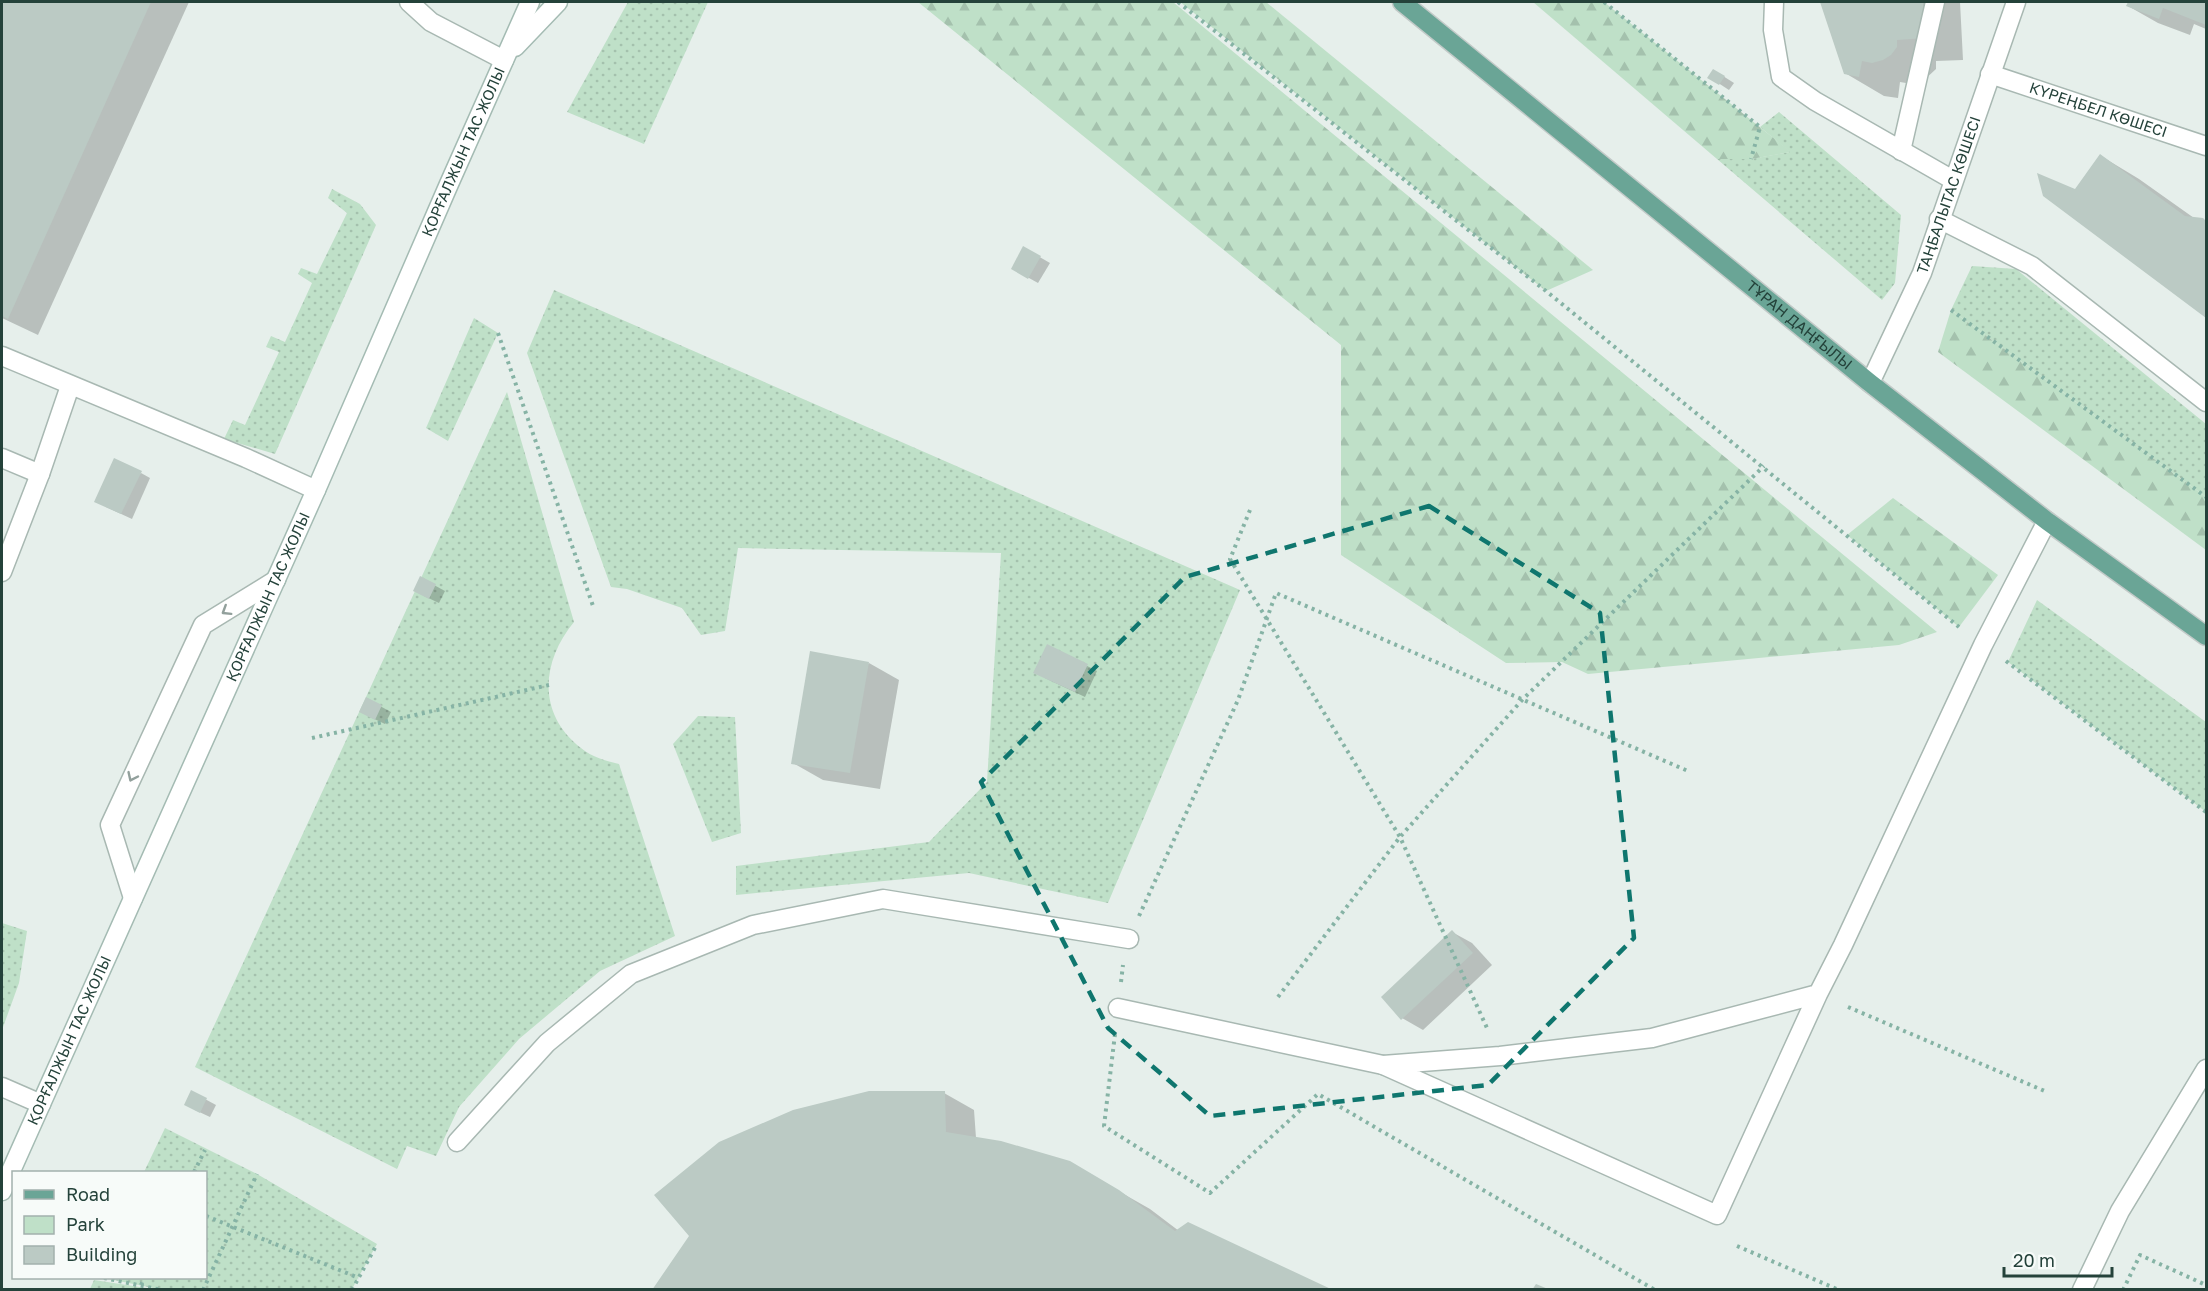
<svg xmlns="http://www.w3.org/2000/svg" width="2208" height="1291" font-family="'Golos Text',sans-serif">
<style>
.green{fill:url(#green-dots)}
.forest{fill:url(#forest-firs)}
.shadow{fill:#0003}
.building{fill:#bbcac4}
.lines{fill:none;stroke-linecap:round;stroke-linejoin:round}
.lane-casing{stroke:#a8b8b2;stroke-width:21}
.street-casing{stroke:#a8b8b2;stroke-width:21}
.secondary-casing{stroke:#a4bbb3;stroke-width:21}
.primary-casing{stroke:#c2cac8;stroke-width:21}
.path{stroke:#86b3a5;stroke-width:4;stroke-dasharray:3 4.5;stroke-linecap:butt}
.lane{stroke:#fff;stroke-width:18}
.street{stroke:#fff;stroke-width:18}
.secondary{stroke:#fff;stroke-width:18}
.primary{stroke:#6aa596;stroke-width:18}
.oneway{stroke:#92a09c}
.marked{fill:none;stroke:#0f766e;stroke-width:4.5;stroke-dasharray:12 8;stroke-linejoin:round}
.labels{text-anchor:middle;stroke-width:5;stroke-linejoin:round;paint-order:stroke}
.street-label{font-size:15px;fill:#24423a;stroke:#f7fbf9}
</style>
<defs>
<pattern id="green-dots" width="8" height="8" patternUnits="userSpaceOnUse" patternTransform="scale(1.5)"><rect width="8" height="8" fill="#bfe0c8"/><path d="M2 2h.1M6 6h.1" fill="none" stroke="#a4c1ad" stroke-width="1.8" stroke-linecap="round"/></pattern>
<pattern id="forest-firs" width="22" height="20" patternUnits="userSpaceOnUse" patternTransform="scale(1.5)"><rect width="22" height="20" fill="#bfe0c8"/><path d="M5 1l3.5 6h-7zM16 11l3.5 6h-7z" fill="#a4c1ad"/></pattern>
</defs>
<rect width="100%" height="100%" fill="#e6efeb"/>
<g class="green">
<polygon points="628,2 708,2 644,144 567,112"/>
<polygon points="1779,112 1901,215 1895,283 1882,300 1717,159 1751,159 1790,152 1760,127"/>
<polygon points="332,189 360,204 376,225 275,454 224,439 233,420 245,425 279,352 266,347 271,336 285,342 312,283 298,274 301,268 317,274 347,213 328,198"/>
<polygon points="1972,266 2016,269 2206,424 2206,497 1951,310"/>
<polygon points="554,290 1240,590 1108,903 969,873 736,895 736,866 929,842 987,782 1001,553 738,548 725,631 701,635 682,608 627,589 611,587 527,353"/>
<polygon points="474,318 498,333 448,441 426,428"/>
<path d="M507 392 574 622C541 662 537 714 581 748 592 757 606 761 619 764L675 936 600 971 519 1039 459 1107 436 1156 407 1146 397 1169 195 1067Z"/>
<polygon points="2037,600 2206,722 2206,812 2008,662"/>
<polygon points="698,716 735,717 741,833 712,842 673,744"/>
<polygon points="2,923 27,931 19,983 2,1030"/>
<polygon points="165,1128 257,1174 377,1244 352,1289 163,1290 104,1278 206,1278 206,1172 144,1172"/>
<polygon points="94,1280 153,1289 90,1289"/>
</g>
<g class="forest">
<polygon points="918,2 1173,2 1937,632 1899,645 1588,674 1562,662 1506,663 1341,555 1341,345"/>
<polygon points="1180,2 1266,2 1593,270 1546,291"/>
<polygon points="1533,2 1604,2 1791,152 1751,159 1717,159"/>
<polygon points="1951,310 2206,497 2206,550 1938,352"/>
<polygon points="1893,498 1998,575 1959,627 1847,535"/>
</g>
<g class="shadow">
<polygon points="2,2 189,2 38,335 2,318"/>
<polygon points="1821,2 1960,2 1963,60 1936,61 1936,69 1922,82 1912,84 1900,82 1898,98 1884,96 1845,73"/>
<polygon points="2129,2 2206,2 2206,29 2194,24 2190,35 2158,23 2128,6"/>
<polygon points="1723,76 1734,83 1729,90 1709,77"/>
<polygon points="2101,156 2139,179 2194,218 2206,221 2206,317 2044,195 2075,191"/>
<polygon points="1024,248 1050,263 1038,283 1013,269"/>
<polygon points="141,473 150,478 132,519 106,507"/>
<polygon points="421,578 445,591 439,603 424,596"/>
<polygon points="1048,646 1097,671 1085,697 1045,678"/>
<polygon points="869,663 899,680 880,789 823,780 793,763"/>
<polygon points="367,699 391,712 385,724 370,717"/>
<polygon points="1452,932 1472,943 1492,965 1423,1030 1402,1018"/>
<polygon points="192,1092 216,1105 210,1117 195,1110"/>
<polygon points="944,1093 974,1110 976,1138 1069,1163 1150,1209 1179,1231 1330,1290 654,1290"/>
</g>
<g class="building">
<polygon points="2,2 151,2 8,319 2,316"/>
<polygon points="1820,2 1923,2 1925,38 1897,40 1897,47 1891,55 1883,60 1872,63 1862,61 1859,77 1844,74"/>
<polygon points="2128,2 2206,2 2206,25 2163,8 2159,19 2126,6"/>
<polygon points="1713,69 1725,76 1719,85 1707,78"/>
<polygon points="2100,154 2185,216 2203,218 2206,221 2206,318 2043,196 2037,173 2075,189"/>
<polygon points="1023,246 1041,256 1028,279 1011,269"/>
<polygon points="114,458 142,471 121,514 94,502"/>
<polygon points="420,576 436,584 429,599 413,591"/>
<polygon points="1047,644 1088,664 1075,692 1033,673"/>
<polygon points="810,651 869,662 850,773 791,764"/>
<polygon points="366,697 382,705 375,720 359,712"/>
<polygon points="1452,930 1473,953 1401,1020 1381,997"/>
<polygon points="191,1090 207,1098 200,1113 184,1105"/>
<polygon points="869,1091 945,1091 946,1132 1001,1141 1070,1161 1119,1190 1175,1231 1188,1222 1333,1290 652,1290 689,1236 654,1195 719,1142 793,1110"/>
<polygon points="1536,1284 1548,1289 1548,1290 1532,1290"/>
</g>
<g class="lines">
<defs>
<g id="lane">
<polyline points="409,2 431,22 504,60"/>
<polyline points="1774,2 1773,30 1781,77 1815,101 1953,180"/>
<polyline points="1901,151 1935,2"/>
<polyline points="2,356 246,458 316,490"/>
<polyline points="2,458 40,474"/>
<polyline points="2,572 40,474 70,386"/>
<polyline points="133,898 110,825 203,625 276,580"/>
<polyline points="1818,994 1652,1038 1500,1056 1383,1065 1717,1215 1818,994 1843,945 1983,645 2047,521"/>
<polyline points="1118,1008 1383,1065"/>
<polyline points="2,1087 41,1104"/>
<polyline points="457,1142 547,1043 631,974 753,925 883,899 1129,939"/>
<polyline points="2082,1290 2120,1211 2206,1069"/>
</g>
<g id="street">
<path id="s1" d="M1990 74 2206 146"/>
<polyline points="1939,219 2032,266 2206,402"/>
<path id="s2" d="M1870 383 1922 273 2016 2"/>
</g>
<g id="secondary">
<polyline points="515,47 558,2"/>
<path id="s3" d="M2 1191 316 490 449 184 530 2"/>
</g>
<g id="primary">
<path id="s4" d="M1402 2 1870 383 2047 521 2206 636"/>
</g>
</defs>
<use href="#lane" class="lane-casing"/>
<use href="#street" class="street-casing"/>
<use href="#secondary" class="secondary-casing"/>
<use href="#primary" class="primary-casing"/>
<g class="path">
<polyline points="1178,2 1546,291 1959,627"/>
<polyline points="1604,2 1760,127 1751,159"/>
<polyline points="1951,310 2206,497"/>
<polyline points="498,333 593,606"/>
<polyline points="1250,510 1230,559 1400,837 1487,1028"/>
<polyline points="2006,661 2206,812"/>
<polyline points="312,738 549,685"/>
<polyline points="1139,916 1238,700 1276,593 1688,771"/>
<polyline points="1121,982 1123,965"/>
<polyline points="1278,997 1400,837 1523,699 1764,466"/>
<polyline points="1848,1007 2047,1092"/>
<polyline points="1115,1034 1104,1126 1210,1193 1318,1094 1655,1290"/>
<polyline points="194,1172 205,1150"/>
<polyline points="206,1216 359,1278"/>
<polyline points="1737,1246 1839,1290"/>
<polyline points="104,1278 162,1290"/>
<polyline points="141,1285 144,1278"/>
<polyline points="203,1290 257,1174"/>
<polyline points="352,1290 377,1244"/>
<polyline points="2123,1290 2140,1255 2206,1285"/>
</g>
<use href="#lane" class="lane"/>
<use href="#street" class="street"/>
<use href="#secondary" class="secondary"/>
<use href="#primary" class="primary"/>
</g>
<defs><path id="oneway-chevron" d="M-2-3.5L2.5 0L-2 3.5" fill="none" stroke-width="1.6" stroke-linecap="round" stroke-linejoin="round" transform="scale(1.5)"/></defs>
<g class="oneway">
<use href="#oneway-chevron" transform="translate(226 611) rotate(148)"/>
<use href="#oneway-chevron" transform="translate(132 777) rotate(115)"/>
</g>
<path class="marked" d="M1429 506 1600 613 1634 938 1488 1085 1210 1116 1108 1028 981 782 1185 577Z"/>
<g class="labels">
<g class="street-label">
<text dy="5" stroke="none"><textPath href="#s1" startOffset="114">КҮРЕҢБЕЛ КӨШЕСІ</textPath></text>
<text dy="5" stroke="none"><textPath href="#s3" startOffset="1137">ҚОРҒАЛЖЫН ТАС ЖОЛЫ</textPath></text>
<text dy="5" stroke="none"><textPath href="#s2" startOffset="204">ТАҢБАЛЫТАС КӨШЕСІ</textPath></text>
<text dy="5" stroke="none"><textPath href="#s4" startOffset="512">ТҰРАН ДАҢҒЫЛЫ</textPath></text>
<text dy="5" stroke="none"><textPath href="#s3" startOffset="651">ҚОРҒАЛЖЫН ТАС ЖОЛЫ</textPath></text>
<text dy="5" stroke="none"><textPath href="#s3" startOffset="165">ҚОРҒАЛЖЫН ТАС ЖОЛЫ</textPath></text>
</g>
</g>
<rect width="2208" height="1291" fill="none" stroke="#24423a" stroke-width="6"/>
<rect x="12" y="1171" width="195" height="108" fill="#f7fbf9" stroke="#a3b1ad" stroke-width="1.5"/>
<rect x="24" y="1190" width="30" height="9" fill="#6aa596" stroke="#a3b1ad" stroke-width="1.5"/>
<text x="66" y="1201" font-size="18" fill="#24423a">Road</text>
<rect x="24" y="1216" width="30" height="18" fill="#bfe0c8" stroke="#a3b1ad" stroke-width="1.5"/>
<text x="66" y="1231" font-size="18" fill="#24423a">Park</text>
<rect x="24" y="1246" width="30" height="18" fill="#bbcac4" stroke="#a3b1ad" stroke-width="1.5"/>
<text x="66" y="1261" font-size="18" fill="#24423a">Building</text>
<path d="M2004 1267v9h108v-9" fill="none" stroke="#24423a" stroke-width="3"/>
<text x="2013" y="1267" font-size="18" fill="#24423a" stroke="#f7fbf9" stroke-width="4.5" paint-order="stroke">20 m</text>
</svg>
